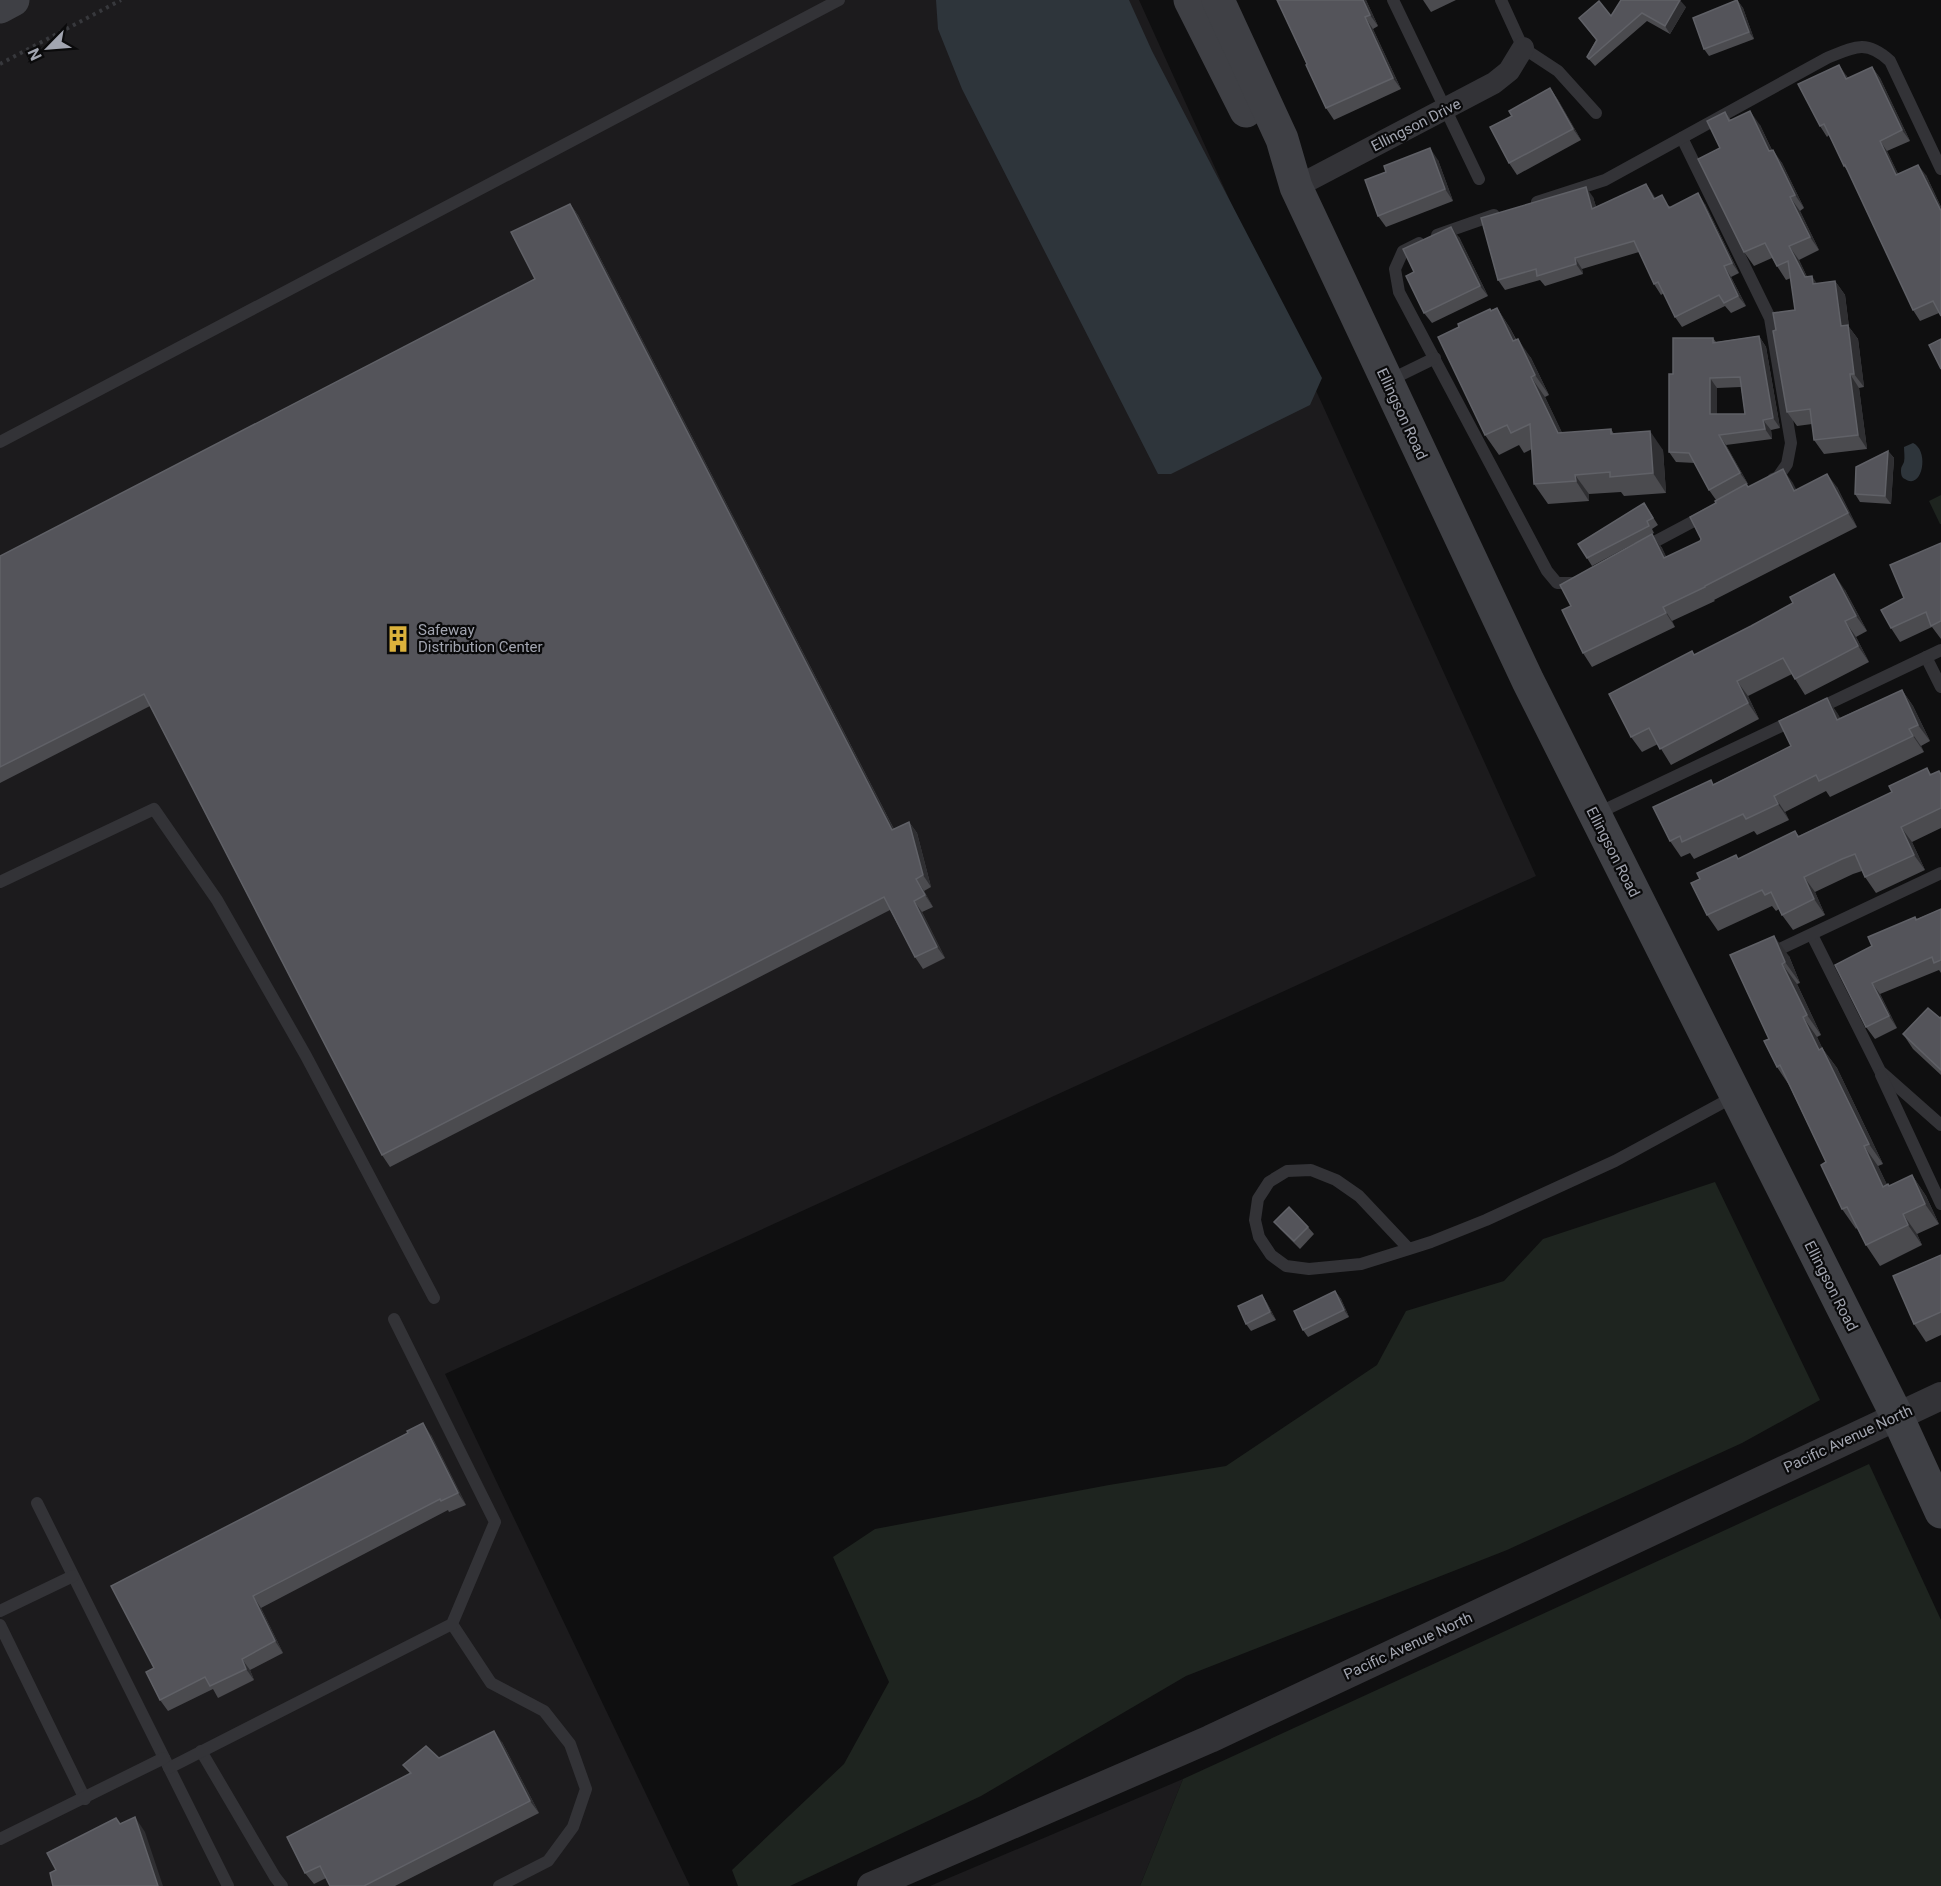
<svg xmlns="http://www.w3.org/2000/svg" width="1941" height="1886" font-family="Roboto,sans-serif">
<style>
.built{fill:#1c1b1d}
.green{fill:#1e241f}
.water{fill:#2e353b}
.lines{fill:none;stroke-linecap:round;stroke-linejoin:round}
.path{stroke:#37383c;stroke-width:4;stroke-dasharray:3 4.5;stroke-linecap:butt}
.service{stroke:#333337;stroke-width:12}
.minor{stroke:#333337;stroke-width:22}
.tertiary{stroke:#333337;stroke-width:28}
.secondary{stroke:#3f4045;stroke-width:33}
.wall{fill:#4b4b4f;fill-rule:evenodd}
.shaded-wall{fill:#2f2f32}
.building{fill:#54545a;stroke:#606167;stroke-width:1.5;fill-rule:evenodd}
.labels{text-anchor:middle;stroke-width:4.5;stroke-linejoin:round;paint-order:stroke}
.street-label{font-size:15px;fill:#a2a5b0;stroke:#0a0a0b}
.poi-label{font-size:15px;fill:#a2a5b0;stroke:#0a0a0b;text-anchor:start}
</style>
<rect width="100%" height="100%" fill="#0f0f10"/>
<g class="built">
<polygon points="0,0 1139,0 1536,876 445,1374 690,1886 0,1886"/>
<polygon points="1183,1779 1140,1886 930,1886"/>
</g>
<g class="green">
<polygon points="1941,495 1941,524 1940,524 1929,501"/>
<polygon points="1715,1182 1820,1400 1742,1443 1507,1550 1186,1676 981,1796 790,1886 738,1886 732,1870 844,1764 889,1682 833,1557 875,1529 1109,1485 1226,1466 1377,1365 1406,1311 1504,1281 1543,1239"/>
<polygon points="1869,1464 1941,1620 1941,1886 1140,1886 1183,1779"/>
</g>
<g class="water">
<polygon points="936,0 1129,0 1152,51 1322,378 1310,405 1171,474 1158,474 962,89 938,29"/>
<path d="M1913 443C1930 451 1922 491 1905 479 1902 478 1901 475 1901 471 1901 466 1902 467 1904 462 1905 457 1904 452 1904 447Z"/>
</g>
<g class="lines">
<polyline class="path" points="0,64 121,0"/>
<g class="service">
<polyline points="1393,0 1479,179"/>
<polyline points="1501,0 1523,48 1558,71 1596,113"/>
<polyline points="1682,138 1770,318 1791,443 1787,464 1778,477 1773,479"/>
<path d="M1537 202 1605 180 1827 58C1854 47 1866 39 1890 61L1941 169"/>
<polyline points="1437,235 1494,215"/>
<polyline points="1419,243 1403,251 1395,269 1399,292 1547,571 1557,583 1574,583 1580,581"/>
<polyline points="1388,381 1435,358"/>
<polyline points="0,442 839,0"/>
<polyline points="1643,548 1707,514"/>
<polyline points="1926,657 1941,687"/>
<polyline points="1815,710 1941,650"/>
<polyline points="1596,814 1794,720"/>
<polyline points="0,882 154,809 217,900 306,1056 434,1298"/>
<polyline points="1812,935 1880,1071 1941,1125"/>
<polyline points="1769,954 1941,873"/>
<polyline points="1881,1075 1941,1204"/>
<polyline points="1409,1249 1359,1196 1336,1180 1311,1170 1287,1171 1269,1182 1258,1199 1255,1220 1259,1237 1271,1255 1286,1266 1309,1269 1361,1264 1409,1249 1431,1242 1486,1220 1615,1161 1735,1096"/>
<polyline points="37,1503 228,1886"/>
<polyline points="0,1611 73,1576"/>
<polyline points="452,1624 491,1683 544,1711 570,1744 586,1789 573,1827 548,1861 499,1886"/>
<polyline points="0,1625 85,1799"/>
<polyline points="201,1751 275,1877 282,1886"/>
<polyline points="169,1768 452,1624 495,1522 394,1319"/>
<polyline points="0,1839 164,1758"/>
</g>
<polyline class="minor" points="1296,187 1494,83 1509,71 1523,48"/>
<polyline class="tertiary" points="871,1886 1210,1739 1941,1396"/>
<g class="secondary">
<polyline points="1190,0 1246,111"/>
<polyline points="1218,0 1282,139 1296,187 1528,681 1897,1416 1941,1512"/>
<polyline points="0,7 13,0"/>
</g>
</g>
<g class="wall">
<polygon points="1277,0 1366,0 1378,26 1373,29 1401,89 1334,120 1326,108 1307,64"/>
<polygon points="1423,0 1456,0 1431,12"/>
<polygon points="1737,0 1743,8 1754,39 1709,56 1704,49"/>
<polygon points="1686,7 1670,34 1647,21 1595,66 1587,57 1596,40 1579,18 1611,16"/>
<polygon points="1872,67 1880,78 1910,141 1887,151 1898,174 1926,175 1941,207 1941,316 1939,313 1920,321 1913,310 1850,174 1844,166 1829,135 1827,137 1820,126 1846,75 1848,78"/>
<polygon points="1550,88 1558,100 1581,140 1517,175 1509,163 1512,116"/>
<polygon points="1725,112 1731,120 1760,125 1772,150 1782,163 1804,208 1800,211 1819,250 1799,260 1807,277 1817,284 1835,281 1845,295 1849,327 1858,339 1864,387 1859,388 1867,449 1824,454 1814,440 1812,424 1797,426 1787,412 1776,330 1795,310 1791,278 1786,280 1777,266 1772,258 1754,266 1744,252 1720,148"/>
<polygon points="1438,160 1453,201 1386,227 1378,216"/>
<polygon points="1646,184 1655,198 1671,207 1705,204 1739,273 1731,277 1746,306 1731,313 1725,306 1682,327 1675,317 1664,293 1661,295 1654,284 1639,252 1582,269 1583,274 1545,286 1540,280 1505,290 1498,280 1593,197 1596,207"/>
<polygon points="570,204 578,215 894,829 909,822 917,833 931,887 924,891 933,907 922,912 945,958 923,969 915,957 890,910 390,1167 382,1155 150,706 0,783 0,556 535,279"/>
<polygon points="1459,237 1488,296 1432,323 1424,313 1414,272"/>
<polygon points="1497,308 1510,328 1516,339 1531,358 1549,395 1545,397 1562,433 1611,429 1614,434 1663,450 1666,493 1624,496 1621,492 1589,494 1589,501 1548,504 1534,484 1532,449 1524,453 1519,445 1499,455 1485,435 1491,310"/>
<path d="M1759 336 1766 347 1780 428 1771 430 1772 439 1726 445 1748 484 1746 485 1748 487 1783 469 1796 490 1837 487 1857 527 1714 600 1715 601 1672 621 1675 627 1592 667 1583 653 1571 606 1635 543 1592 566 1587 558 1644 503 1658 525 1652 529 1654 533 1652 534 1662 548 1666 557 1700 541 1716 503V500L1709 490 1695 463 1676 462 1669 452 1673 374 1713 338 1716 342ZM1741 387 1745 414H1717V388Z"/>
<polygon points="1888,451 1894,458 1891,504 1860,502 1855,494"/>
<polygon points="1941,543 1941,639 1932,627 1900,642 1891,628 1904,598"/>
<polygon points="1845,590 1867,631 1856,637 1869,662 1805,695 1792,674 1748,696 1759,719 1671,765 1658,744 1642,752 1631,737 1694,655"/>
<polygon points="1902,690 1913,706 1930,741 1921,746 1924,752 1830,797 1826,791 1785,812 1789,820 1757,835 1754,831 1694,859 1690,853 1681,857 1670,841 1714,784 1791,746 1827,698 1840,718"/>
<polygon points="1927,768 1931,774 1939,771 1941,773 1941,828 1912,842 1925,870 1876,893 1865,877 1862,871 1853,874 1815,892 1825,915 1793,930 1782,915 1779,909 1776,911 1772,906 1718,931 1707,915 1739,859 1795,831 1799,836 1892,792"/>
<polygon points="1941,909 1941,973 1939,970 1880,994 1897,1028 1875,1039 1866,1027 1872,946 1915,917 1917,919"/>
<polygon points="1730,955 1789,956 1800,983 1797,984 1821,1035 1817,1037 1822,1048 1837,1068 1883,1164 1878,1166 1887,1185 1889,1186 1912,1175 1926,1196 1939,1224 1917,1234 1922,1245 1880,1266 1866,1245 1857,1228 1856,1229 1842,1209 1826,1162 1789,1085 1777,1067 1769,1039"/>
<polygon points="1941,1017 1941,1075 1913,1049 1903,1034"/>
<polygon points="1274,1222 1308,1227 1314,1234 1300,1249 1280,1229"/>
<polygon points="1941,1255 1941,1335 1926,1342 1914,1324"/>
<polygon points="1335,1291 1341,1299 1349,1317 1308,1337 1303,1330"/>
<polygon points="1262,1295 1267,1303 1276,1320 1251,1331 1246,1324"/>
<polygon points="431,1435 466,1505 449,1512 448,1510 261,1608 283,1653 250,1670 254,1680 218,1698 213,1689 168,1711 160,1700 154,1668"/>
<polygon points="502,1742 539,1813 395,1886 330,1886 326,1878 314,1884 305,1873 410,1773 403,1765 439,1758"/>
</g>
<g class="shaded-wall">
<polygon points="1363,0 1366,0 1378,26 1370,15"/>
<polygon points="1680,0 1686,7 1670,34 1665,26"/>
<polygon points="1737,0 1743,8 1754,39 1749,32"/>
<polygon points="1365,17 1373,29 1401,89 1393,78"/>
<polygon points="1839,65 1846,75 1853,90 1846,79"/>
<polygon points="1872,67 1880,78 1910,141 1902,130"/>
<polygon points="1550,88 1558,100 1581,140 1573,129"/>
<polygon points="1750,111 1760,125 1779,165 1769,151"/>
<polygon points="1880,141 1887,151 1904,186 1896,175"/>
<polygon points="1430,148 1438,160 1453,201 1445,189"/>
<polygon points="1773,150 1782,163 1804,208 1795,195"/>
<polygon points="1918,165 1926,175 1941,207 1941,211"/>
<polygon points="1646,184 1653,194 1661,209 1654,199"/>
<polygon points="1586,187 1593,197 1600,219 1592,209"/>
<polygon points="1698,193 1705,204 1739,273 1732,263"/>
<polygon points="1790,197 1800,211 1819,250 1810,237"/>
<polygon points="570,204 578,215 900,841 892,830"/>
<polygon points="1451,227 1459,237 1488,296 1480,286"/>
<polygon points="1789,246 1799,260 1814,291 1805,277"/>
<polygon points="1575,258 1582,269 1583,274 1576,264"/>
<polygon points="1724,266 1731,277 1746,306 1738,296"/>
<polygon points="1812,276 1821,290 1813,284"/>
<polygon points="1835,281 1845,295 1849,327 1858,339 1864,387 1854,374 1841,326"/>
<polygon points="1497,308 1510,328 1526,361 1513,341"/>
<polygon points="1759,336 1766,347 1780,428 1773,418"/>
<polygon points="1518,339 1531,358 1549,395 1535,375"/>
<polygon points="1850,374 1859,388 1867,449 1858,435"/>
<polygon points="1531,377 1545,397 1572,453 1558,433"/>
<polygon points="1710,378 1717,388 1717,424 1710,414"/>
<polygon points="1763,420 1771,430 1772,439 1765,429"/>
<polygon points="1650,431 1663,450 1666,493 1653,473"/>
<polygon points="1719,435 1726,445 1748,484 1740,473"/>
<polygon points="1888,451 1894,458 1891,504 1885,496"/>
<polygon points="1783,469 1793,483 1804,505 1794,491"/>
<polygon points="1827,474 1837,487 1857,527 1848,513"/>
<polygon points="1575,475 1589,494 1589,501 1576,481"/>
<polygon points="1652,534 1662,548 1674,572 1664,558"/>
<polygon points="1834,574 1845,590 1867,631 1856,616"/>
<polygon points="1663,607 1672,621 1675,627 1666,613"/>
<polygon points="1845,621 1856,637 1869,662 1858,646"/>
<polygon points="1737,681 1748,696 1759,719 1748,703"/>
<polygon points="1902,690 1913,706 1930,741 1918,725"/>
<polygon points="1827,698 1838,714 1849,736 1837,720"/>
<polygon points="1909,729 1921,746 1924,752 1913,736"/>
<polygon points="1774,796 1785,812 1789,820 1778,804"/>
<polygon points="909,822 917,833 931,887 923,875"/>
<polygon points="1901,827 1912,842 1925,870 1914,855"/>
<polygon points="1804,877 1815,892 1825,915 1814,899"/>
<polygon points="916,879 924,891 933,907 925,895"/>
<polygon points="914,901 922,912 945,958 937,947"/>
<polygon points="1774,936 1789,956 1800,983 1785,962"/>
<polygon points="1782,964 1797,984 1821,1035 1807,1015"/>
<polygon points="1872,983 1880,994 1897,1028 1889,1016"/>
<polygon points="1803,1017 1817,1037 1827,1057 1822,1048 1837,1068 1883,1164 1869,1144 1819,1050"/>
<polygon points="1864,1146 1878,1166 1898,1207 1883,1187"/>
<polygon points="1912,1175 1926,1196 1939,1224 1925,1204"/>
<polygon points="1903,1214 1917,1234 1922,1245 1908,1225"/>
<polygon points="1335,1291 1341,1299 1349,1317 1344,1310"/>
<polygon points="1262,1295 1267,1303 1276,1320 1270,1312"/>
<polygon points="423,1423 431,1435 466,1505 458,1493"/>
<polygon points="253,1596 261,1608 283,1653 275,1641"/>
<polygon points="242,1659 250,1670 254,1680 246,1669"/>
<polygon points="494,1731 502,1742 539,1813 530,1801"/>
<polygon points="135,1817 145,1832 163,1886 158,1886"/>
</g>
<g class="building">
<polygon points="1277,0 1363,0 1370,15 1365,17 1393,78 1326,108 1306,65 1307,64"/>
<polygon points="1621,0 1680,0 1665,26 1642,13 1589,59 1587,57 1597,40 1579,18 1599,1 1611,16"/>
<polygon points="1737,0 1749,32 1704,49 1693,18"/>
<polygon points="1839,65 1846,79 1872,67 1902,130 1880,141 1896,175 1918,165 1941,211 1941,316 1933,301 1913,310 1845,165 1844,166 1824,124 1820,126 1798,84"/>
<polygon points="1550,88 1573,129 1509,163 1490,127 1512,116 1509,111"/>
<polygon points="1750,111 1769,151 1773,150 1795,195 1790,197 1810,237 1789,246 1805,277 1812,276 1813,284 1835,281 1841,326 1848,325 1854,374 1850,374 1858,435 1814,440 1810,409 1787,412 1773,331 1776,330 1773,313 1795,310 1788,261 1777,266 1765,243 1744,252 1698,159 1720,148 1707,121 1725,112 1729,121"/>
<polygon points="1430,148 1445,189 1378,216 1365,180 1386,172 1384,166"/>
<polygon points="1646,184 1654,199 1662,195 1669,208 1698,193 1732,263 1724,266 1738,296 1724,303 1719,295 1675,317 1658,282 1654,284 1634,241 1575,258 1576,264 1537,276 1536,269 1498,280 1481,218 1586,187 1592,209"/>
<polygon points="570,204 892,830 909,822 923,875 916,879 925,895 914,901 937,947 915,957 884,897 382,1155 144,694 0,767 0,556 535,279 511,232"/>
<polygon points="1451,227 1480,286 1424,313 1406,276 1414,272 1403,249"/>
<polygon points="1497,308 1513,341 1518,339 1535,375 1531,377 1558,433 1611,429 1611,434 1650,431 1653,473 1610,477 1610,472 1575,475 1576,481 1534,484 1530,424 1511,433 1507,425 1485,435 1438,337 1459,327 1458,324 1490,309 1491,311"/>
<path d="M1759 336 1773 418 1763 420 1765 429 1719 435 1740 473 1709 490 1689 453 1669 452V374H1673V338H1713V343ZM1740 377 1745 414H1710V378Z"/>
<polygon points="1941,339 1941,369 1929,345"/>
<polygon points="1888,451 1885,496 1855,494 1856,467"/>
<polygon points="1783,469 1794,491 1827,474 1848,513 1705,586 1705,587 1663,607 1666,613 1583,653 1562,610 1571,606 1560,585 1652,534 1664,558 1700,541 1701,539 1690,517 1716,503 1715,501 1746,484 1748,487"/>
<polygon points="1644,503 1653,518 1647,521 1649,526 1587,558 1578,544"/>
<polygon points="1941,543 1941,621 1931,626 1926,612 1891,628 1881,610 1904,598 1890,565"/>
<polygon points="1834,574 1856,616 1845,621 1858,646 1795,679 1783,658 1737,681 1748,703 1660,749 1649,728 1631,737 1609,694 1692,651 1694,655 1751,626 1793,603 1790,597"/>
<polygon points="1902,690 1918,725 1909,729 1913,736 1819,781 1816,775 1774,796 1778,804 1746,819 1743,814 1682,842 1680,836 1670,841 1653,807 1711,780 1713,785 1791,746 1779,721 1827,698 1837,720"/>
<polygon points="1927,768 1930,775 1939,771 1941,775 1941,808 1901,827 1914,855 1865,877 1855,854 1842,859 1804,877 1814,899 1782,915 1771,892 1765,895 1762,890 1707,915 1691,883 1700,879 1697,873 1736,855 1738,859 1795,831 1798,837 1892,792 1889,786"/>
<polygon points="1941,909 1941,960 1934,963 1932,957 1872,983 1889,1016 1866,1027 1835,965 1872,946 1868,937 1915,917 1916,920"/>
<polygon points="1774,936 1785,962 1782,964 1807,1015 1803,1017 1819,1050 1822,1048 1869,1144 1864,1146 1883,1187 1888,1184 1889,1186 1912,1175 1925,1204 1903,1214 1908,1225 1866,1245 1847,1207 1842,1209 1821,1165 1826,1162 1780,1065 1777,1067 1764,1041 1769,1039 1730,955"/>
<polygon points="1928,1008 1940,1018 1941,1017 1941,1070 1903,1034"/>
<polygon points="1289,1207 1308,1227 1294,1241 1274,1222"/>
<polygon points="1941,1255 1941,1312 1914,1324 1893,1276"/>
<polygon points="1335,1291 1344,1310 1303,1330 1294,1311"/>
<polygon points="1262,1295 1270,1312 1246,1324 1238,1306"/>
<polygon points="423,1423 458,1493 441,1501 440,1499 253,1596 275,1641 242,1659 246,1669 210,1686 205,1677 160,1700 146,1672 154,1668 111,1586 408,1433 407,1431"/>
<polygon points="494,1731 530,1801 364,1886 330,1886 320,1866 305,1873 287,1837 411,1773 403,1765 426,1746 439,1758"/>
<polygon points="135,1817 158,1886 53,1886 50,1873 56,1870 47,1853 116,1818 120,1824"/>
</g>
<defs>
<symbol id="building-bare" viewBox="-9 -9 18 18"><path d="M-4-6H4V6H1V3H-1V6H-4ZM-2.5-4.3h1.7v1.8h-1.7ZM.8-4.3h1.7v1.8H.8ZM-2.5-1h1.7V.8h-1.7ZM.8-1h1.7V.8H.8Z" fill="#dcb23c" stroke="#0a0a0b" stroke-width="2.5" paint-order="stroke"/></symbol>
</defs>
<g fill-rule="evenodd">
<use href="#building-bare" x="379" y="620" width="38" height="38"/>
</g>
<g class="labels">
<g class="street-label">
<text transform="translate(1416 125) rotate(-27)" y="5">Ellingson Drive</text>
<text transform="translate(1402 414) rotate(65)" y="5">Ellingson Road</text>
<text transform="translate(1613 852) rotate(63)" y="5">Ellingson Road</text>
<text transform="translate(1831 1286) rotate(63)" y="5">Ellingson Road</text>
<text transform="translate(1848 1439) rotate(-25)" y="5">Pacific Avenue North</text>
<text transform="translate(1408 1646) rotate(-25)" y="5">Pacific Avenue North</text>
</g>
<g class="poi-label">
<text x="418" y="635">Safeway<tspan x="418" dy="17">Distribution Center</tspan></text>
</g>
</g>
<g transform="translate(48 48) rotate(245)" stroke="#0a0a0b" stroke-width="4.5" paint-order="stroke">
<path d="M0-4.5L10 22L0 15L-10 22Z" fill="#a2a5b0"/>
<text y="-9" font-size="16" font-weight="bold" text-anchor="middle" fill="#a2a5b0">N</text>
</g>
</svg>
